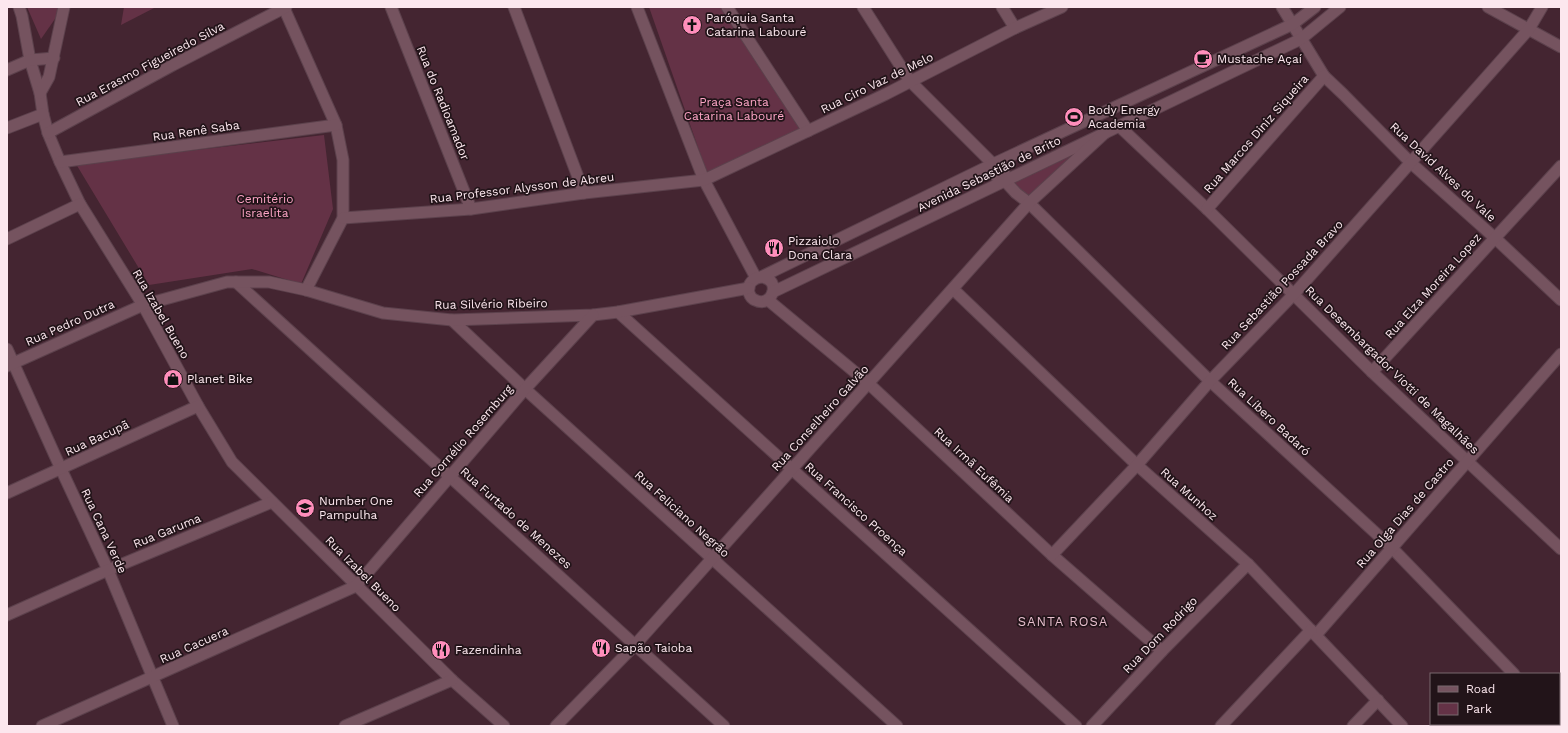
<svg xmlns="http://www.w3.org/2000/svg" width="1568" height="733" font-family="'Work Sans',sans-serif">
<style>
.green{fill:#643246}
.lines{fill:none;stroke-linecap:round;stroke-linejoin:round}
.minor-casing{stroke:#5c414c;stroke-width:13}
.minor{stroke:#75535f;stroke-width:11}
.labels{text-anchor:middle;stroke-width:3.5;stroke-linejoin:round;paint-order:stroke}
.poi-label{font-size:12px;fill:#fce7ee;stroke:#221419;text-anchor:start}
.street-label{font-size:12px;fill:#fce7ee;stroke:#221419}
.park-label{font-size:12px;fill:#fda5c6;stroke:#221419}
.neighbourhood-label{font-size:13px;letter-spacing:1px;fill:#e6becc;stroke:#221419}
</style>
<rect width="100%" height="100%" fill="#442531"/>
<g class="green">
<polygon points="27,7 59,7 57,16 41,39"/>
<polygon points="124,7 156,7 121,25"/>
<polygon points="649,7 724,7 801,129 707,173"/>
<polygon points="324,135 333,209 301,284 252,269 149,285 76,164"/>
<polygon points="1091,145 1034,201 1010,182"/>
</g>
<g class="lines">
<defs>
<g id="minor">
<polyline points="19,7 22,16 30,60 40,93 43,114 48,133 60,162 80,204 143,305 198,406 232,462 452,680 504,726"/>
<polyline points="391,7 471,209"/>
<polyline points="514,7 584,193"/>
<polyline points="637,7 704,180 756,278"/>
<polyline points="727,7 808,131"/>
<polyline points="863,7 910,81 993,164 999,164 1004,171 1005,181"/>
<polyline points="1002,7 1015,28"/>
<polyline points="1282,7 1324,76 1343,94 1411,163 1495,238 1561,300"/>
<polyline points="1488,7 1561,47"/>
<polyline points="284,8 336,125 343,160 343,218 306,290"/>
<polyline points="7,70 30,60 54,58"/>
<polyline points="40,93 49,77 64,7"/>
<polyline points="1119,126 1207,209 1372,372 1561,549"/>
<polyline points="7,128 43,114"/>
<polyline points="48,133 173,65 286,7"/>
<polyline points="60,162 336,125"/>
<polyline points="993,164 992,169 998,179 1005,181 1016,193 1029,203 1210,381 1392,548 1514,674"/>
<polyline points="1207,209 1324,76"/>
<polyline points="343,218 471,209 584,193 704,180 886,94 1015,28 1062,7"/>
<polyline points="7,239 80,204"/>
<path d="M761 277C783 279 772 309 755 300 752 299 750 296 749 293 747 284 753 278 761 277L993 164 1293 24 1315 7"/>
<polyline points="236,282 724,726"/>
<polyline points="953,289 1137,465 1248,564 1402,726"/>
<polyline points="773,292 1301,39 1340,7"/>
<polyline points="768,300 868,383 1052,555 1162,651"/>
<polyline points="618,312 1076,726"/>
<polyline points="452,320 525,389 897,726"/>
<polyline points="7,349 61,469 108,570 173,726"/>
<polyline points="7,366 143,305 227,282 269,282 306,290 383,313 452,320 593,315 618,312 749,288"/>
<polyline points="1372,372 1561,166"/>
<polyline points="7,493 198,406"/>
<polyline points="1052,555 1137,465 1210,381 1294,294 1529,29 1542,7"/>
<polyline points="7,615 108,570 272,502"/>
<polyline points="1316,635 1561,354"/>
<polyline points="1559,723 1561,725"/>
<polyline points="42,726 356,586 525,389 593,315"/>
<polyline points="345,726 452,680"/>
<polyline points="556,726 635,645 1029,203 1106,132"/>
<polyline points="1092,726 1162,651 1248,564"/>
<polyline points="1221,726 1311,630"/>
<polyline points="1353,726 1378,700"/>
<polyline points="1478,726 1480,724"/>
</g>
</defs>
<use href="#minor" class="minor-casing"/>
<use href="#minor" class="minor"/>
</g>
<defs>
<symbol id="church-disc" viewBox="-11 -11 22 22"><circle r="9.5" fill="#ff8ebb" stroke="#221419"/><path d="M-1.2-6h2.4v3.5h3.3v2.4h-3.3V6h-2.4V-.1h-3.3v-2.4h3.3Z" fill="#111"/></symbol>
<symbol id="cafe-disc" viewBox="-11 -11 22 22"><circle r="9.5" fill="#ff8ebb" stroke="#221419"/><path d="M-5.5-4.5H6V0H3Q3 3.5 0 3.5H-2.5Q-5.5 3.5-5.5 0ZM3-3.2v2h1.7v-2ZM-6 4.5H4V6H-6Z" fill="#111"/></symbol>
<symbol id="stadium-disc" viewBox="-11 -11 22 22"><circle r="9.5" fill="#ff8ebb" stroke="#221419"/><path d="M0-5a6.5 5 0 1 0 0 10a6.5 5 0 1 0 0-10ZM-3.5-1.8h7v3.6h-7Z" fill="#111"/></symbol>
<symbol id="restaurant-disc" viewBox="-11 -11 22 22"><circle r="9.5" fill="#ff8ebb" stroke="#221419"/><path d="M-5-6h1v4h1v-4h1v4h1v-4h1v5L-1.5 .5V6h-2V.5L-5-1ZM5-6V6H3V1.5H1.5Q1.5-4 5-6Z" fill="#111"/></symbol>
<symbol id="shop-disc" viewBox="-11 -11 22 22"><circle r="9.5" fill="#ff8ebb" stroke="#221419"/><path d="M-5-2.5h2.3a2.7 3.5 0 0 1 5.4 0H5L5.5 6h-11ZM-1.5-2.5h3a1.5 2.3 0 0 0-3 0Z" fill="#111"/></symbol>
<symbol id="school-disc" viewBox="-11 -11 22 22"><circle r="9.5" fill="#ff8ebb" stroke="#221419"/><path d="M0-5L7-2L0 1L-7-2ZM-4 1L0 2.5L4 1V4Q0 6-4 4Z" fill="#111"/></symbol>
</defs>
<g fill-rule="evenodd">
<use href="#church-disc" x="681" y="14" width="22" height="22"/>
<use href="#cafe-disc" x="1192" y="48" width="22" height="22"/>
<use href="#stadium-disc" x="1063" y="106" width="22" height="22"/>
<use href="#restaurant-disc" x="763" y="237" width="22" height="22"/>
<use href="#shop-disc" x="162" y="368" width="22" height="22"/>
<use href="#school-disc" x="294" y="497" width="22" height="22"/>
<use href="#restaurant-disc" x="590" y="637" width="22" height="22"/>
<use href="#restaurant-disc" x="430" y="639" width="22" height="22"/>
</g>
<g class="labels">
<g class="poi-label">
<text x="706" y="22">Paróquia Santa<tspan x="706" dy="14">Catarina Labouré</tspan></text>
<text x="1217" y="63">Mustache Açaí</text>
<text x="1088" y="114">Body Energy<tspan x="1088" dy="14">Academia</tspan></text>
<text x="788" y="245">Pizzaiolo<tspan x="788" dy="14">Dona Clara</tspan></text>
<text x="187" y="383">Planet Bike</text>
<text x="319" y="505">Number One<tspan x="319" dy="14">Pampulha</tspan></text>
<text x="615" y="652">Sapão Taioba</text>
<text x="455" y="654">Fazendinha</text>
</g>
<g class="street-label">
<text transform="translate(150 64) rotate(-28)" y="4">Rua Erasmo Figueiredo Silva</text>
<text transform="translate(877 83) rotate(-26)" y="4">Rua Ciro Vaz de Melo</text>
<text transform="translate(443 103) rotate(68)" y="4">Rua do Radioamador</text>
<text transform="translate(196 131) rotate(-8)" y="4">Rua Renê Saba</text>
<text transform="translate(1256 134) rotate(-49)" y="4">Rua Marcos Diniz Siqueira</text>
<text transform="translate(1443 172) rotate(43)" y="4">Rua David Alves do Vale</text>
<text transform="translate(989 174) rotate(-26)" y="4">Avenida Sebastião de Brito</text>
<text transform="translate(522 188) rotate(-7)" y="4">Rua Professor Alysson de Abreu</text>
<text transform="translate(1282 285) rotate(-47)" y="4">Rua Sebastião Possada Bravo</text>
<text transform="translate(1433 286) rotate(-48)" y="4">Rua Elza Moreira Lopez</text>
<text transform="translate(491 304) rotate(-1)" y="4">Rua Silvério Ribeiro</text>
<text transform="translate(161 314) rotate(60)" y="4">Rua Izabel Bueno</text>
<text transform="translate(70 323) rotate(-24)" y="4">Rua Pedro Dutra</text>
<text transform="translate(1392 370) rotate(44)" y="4">Rua Desembargador Viotti de Magalhães</text>
<text transform="translate(1269 417) rotate(43)" y="4">Rua Líbero Badaró</text>
<text transform="translate(820 418) rotate(-48)" y="4">Rua Conselheiro Galvão</text>
<text transform="translate(97 438) rotate(-25)" y="4">Rua Bacupã</text>
<text transform="translate(463 441) rotate(-49)" y="4">Rua Cornélio Rosemburg</text>
<text transform="translate(974 465) rotate(43)" y="4">Rua Irmã Eufêmia</text>
<text transform="translate(1189 494) rotate(42)" y="4">Rua Munhoz</text>
<text transform="translate(856 509) rotate(42)" y="4">Rua Francisco Proença</text>
<text transform="translate(1405 513) rotate(-49)" y="4">Rua Olga Dias de Castro</text>
<text transform="translate(682 514) rotate(42)" y="4">Rua Feliciano Negrão</text>
<text transform="translate(516 518) rotate(42)" y="4">Rua Furtado de Menezes</text>
<text transform="translate(104 531) rotate(65)" y="4">Rua Cana Verde</text>
<text transform="translate(167 531) rotate(-22)" y="4">Rua Garuma</text>
<text transform="translate(363 574) rotate(45)" y="4">Rua Izabel Bueno</text>
<text transform="translate(1160 635) rotate(-46)" y="4">Rua Dom Rodrigo</text>
<text transform="translate(194 645) rotate(-24)" y="4">Rua Cacuera</text>
</g>
<g class="park-label">
<text x="734" y="106">Praça Santa<tspan x="734" dy="14">Catarina Labouré</tspan></text>
<text x="265" y="203">Cemitério<tspan x="265" dy="14">Israelita</tspan></text>
</g>
<g class="neighbourhood-label">
<text x="1063" y="626">SANTA ROSA</text>
</g>
</g>
<rect width="1568" height="733" fill="none" stroke="#fce7ee" stroke-width="16"/>
<rect x="1430" y="673" width="130" height="52" fill="#221419" stroke="#79686e"/>
<rect x="1438" y="686" width="20" height="6" fill="#75535f" stroke="#79686e"/>
<text x="1466" y="693" font-size="12" fill="#fce7ee">Road</text>
<rect x="1438" y="703" width="20" height="12" fill="#643246" stroke="#79686e"/>
<text x="1466" y="713" font-size="12" fill="#fce7ee">Park</text>
</svg>
